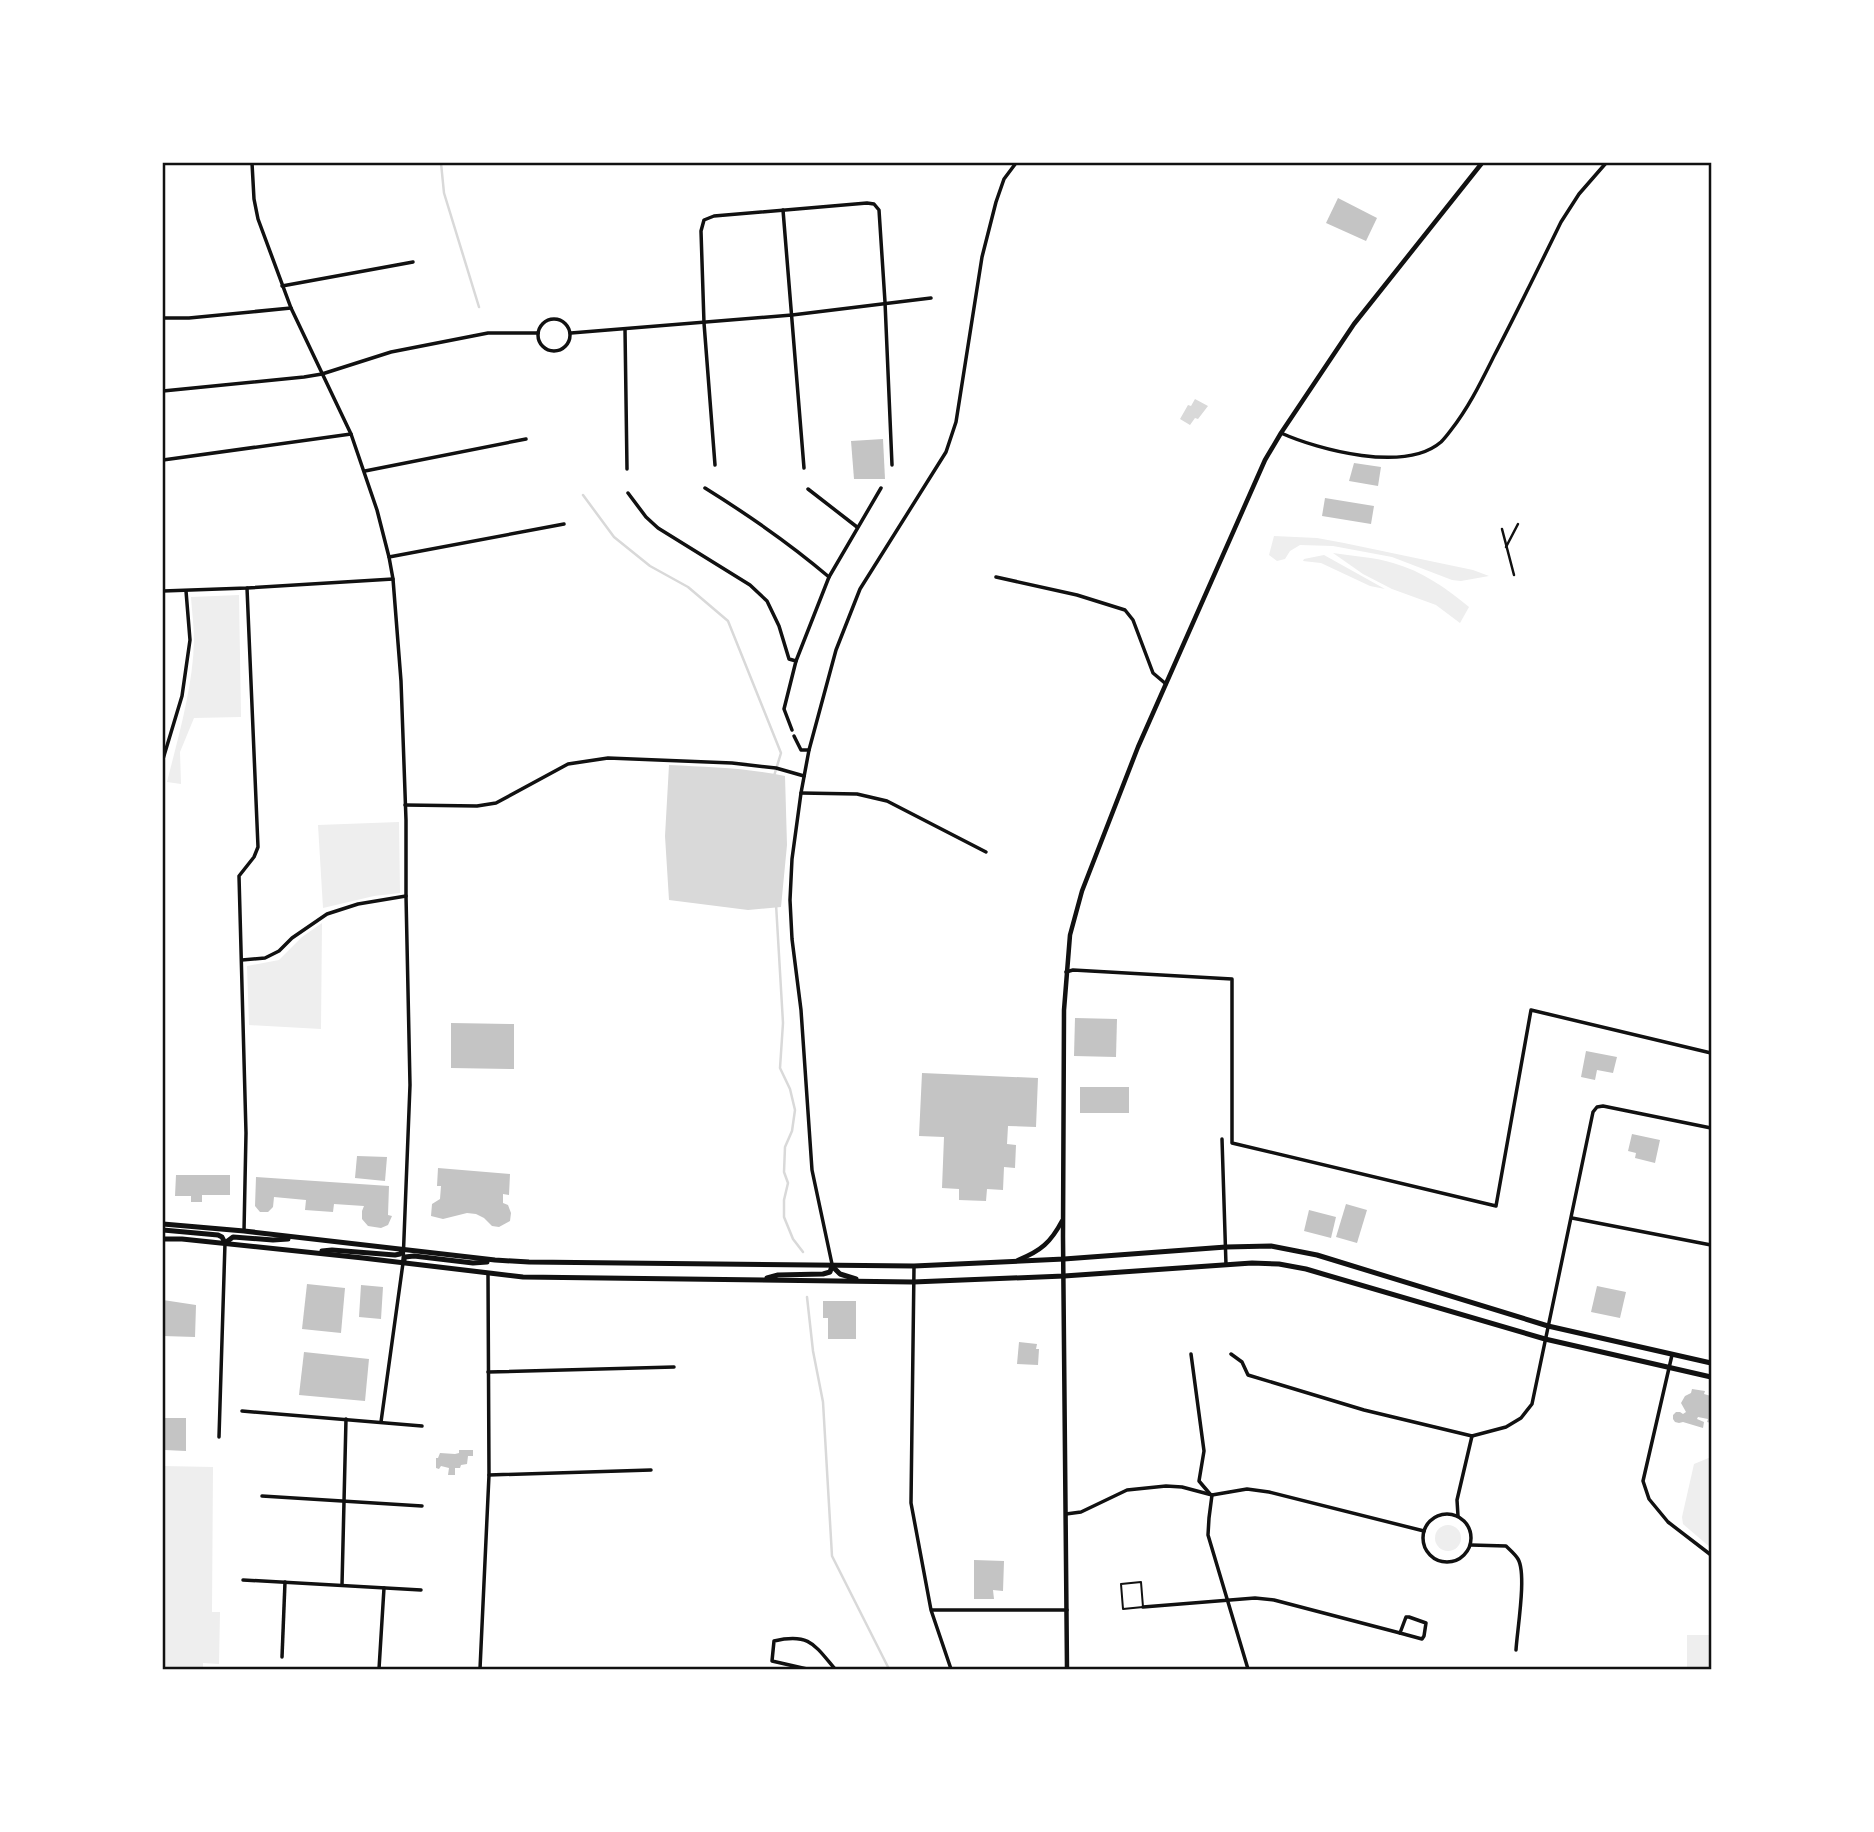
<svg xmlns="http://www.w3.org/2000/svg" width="1874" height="1832" font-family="'Exo 2',sans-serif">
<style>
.green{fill:#eee}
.water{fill:#d9d9d9}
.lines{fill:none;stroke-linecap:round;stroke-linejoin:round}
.stream{stroke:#d9d9d9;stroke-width:2.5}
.building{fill:#c4c4c4}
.service{stroke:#111;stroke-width:2}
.pedestrian{stroke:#111;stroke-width:2.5}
.minor{stroke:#111;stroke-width:3.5}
.tertiary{stroke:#111;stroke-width:4.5}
.secondary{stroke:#111;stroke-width:5}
.neatline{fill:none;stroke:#111;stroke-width:2.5}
</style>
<rect width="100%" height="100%" fill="#fff"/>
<g class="green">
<polygon points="1274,536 1317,538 1344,543 1473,570 1489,576 1461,581 1452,580 1392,557 1333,546 1300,545 1290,551 1285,559 1277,561 1269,555"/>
<path d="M1333 553C1352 556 1374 557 1393 563 1422 571 1446 588 1469 607L1460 623 1436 605 1392 589 1363 574Z"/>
<polygon points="1324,555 1385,589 1370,586 1321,563 1303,561 1304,559"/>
<path d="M239 595 241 717 194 718 180 752 181 784 167 782C178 738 193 687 194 641 194 627 192 612 191 597Z"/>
<polygon points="399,822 400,893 374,896 323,908 318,825"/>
<polygon points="322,923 321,1029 249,1025 247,966 279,960 302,937"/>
<polygon points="1711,1457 1711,1548 1683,1524 1682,1517 1694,1464"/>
<polygon points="163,1466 213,1467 212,1612 220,1612 219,1664 203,1663 203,1669 163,1669"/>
<circle cx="1448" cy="1538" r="13"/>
<rect x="1687" y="1635" width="24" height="34"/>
</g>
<g class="water">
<polygon points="1195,399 1208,406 1198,419 1195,418 1190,425 1180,419 1188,405 1191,406"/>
<path d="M669 765C708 767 748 768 785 776L787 845 781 907 748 910 669 900 665 836Z"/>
</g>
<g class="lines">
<g class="stream">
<polyline points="441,163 444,193 479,307"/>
<polyline points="583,495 614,537 650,566 688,587 728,621 781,753 774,776"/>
<polyline points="776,904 783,1023 780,1068 790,1089 795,1110 792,1131 785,1147 784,1172 788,1183 784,1200 784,1217 793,1239 803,1252"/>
<polyline points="807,1297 813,1351 823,1402 832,1556 889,1669"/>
</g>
</g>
<g class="building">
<polygon points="1338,198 1377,218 1366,241 1326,223"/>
<polygon points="883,439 885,479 854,479 851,441"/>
<polygon points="1354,463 1381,467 1378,486 1349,481"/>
<polygon points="1325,498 1374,506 1371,524 1322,516"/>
<polygon points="1075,1018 1117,1019 1116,1057 1074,1056"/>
<polygon points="451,1023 514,1024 514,1069 451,1068"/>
<polygon points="1586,1051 1617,1057 1613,1073 1597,1070 1595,1080 1581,1077"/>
<polygon points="922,1073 1038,1078 1036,1127 1008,1126 1007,1144 1016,1145 1015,1168 1004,1167 1003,1190 987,1189 986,1201 959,1200 959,1189 942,1188 944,1137 919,1136"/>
<rect x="1080" y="1087" width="49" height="26"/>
<polygon points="1632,1134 1660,1140 1655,1163 1635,1158 1636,1153 1628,1151"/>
<polygon points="357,1156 387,1157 385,1181 355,1178"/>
<polygon points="438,1168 510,1174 509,1195 503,1194 503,1203 508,1205 511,1213 510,1221 499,1227 492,1226 484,1218 476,1214 467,1213 443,1219 431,1216 432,1204 440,1199 441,1186 437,1186"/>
<polygon points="176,1175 230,1175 230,1195 202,1195 202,1202 191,1202 191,1196 175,1196"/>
<polygon points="256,1177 389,1186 388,1215 392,1216 388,1225 381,1228 368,1226 362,1219 362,1211 364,1206 334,1204 333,1212 305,1210 306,1200 274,1197 273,1207 268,1212 260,1212 255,1206"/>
<polygon points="1346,1204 1367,1210 1357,1243 1336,1237"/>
<polygon points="1309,1210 1336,1217 1331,1238 1304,1231"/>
<polygon points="307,1284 345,1288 341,1333 302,1329"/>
<polygon points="361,1285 383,1287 381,1319 359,1317"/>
<polygon points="1597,1286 1626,1292 1620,1318 1591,1312"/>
<polygon points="163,1300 196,1305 195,1337 163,1336"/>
<polygon points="823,1301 856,1301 856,1339 828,1339 828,1318 823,1318"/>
<polygon points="1019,1342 1037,1344 1036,1349 1039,1349 1038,1365 1017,1364"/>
<polygon points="304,1352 369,1359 365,1401 299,1395"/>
<polygon points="1692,1389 1705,1391 1704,1394 1711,1396 1711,1423 1707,1422 1708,1419 1698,1417 1697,1419 1704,1422 1703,1428 1683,1422 1679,1423 1675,1422 1673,1419 1673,1415 1676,1412 1680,1412 1683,1414 1686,1412 1681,1403 1685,1396 1691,1393"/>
<polygon points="163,1418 186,1418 186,1451 165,1450 165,1459 163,1459"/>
<polygon points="459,1450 473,1450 473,1456 468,1456 467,1464 461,1465 460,1468 455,1468 455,1475 448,1475 449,1468 441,1466 439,1469 436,1468 436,1458 438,1458 440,1453 455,1454 459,1453"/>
<polygon points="974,1560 1004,1561 1003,1591 993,1590 994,1599 974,1599"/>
</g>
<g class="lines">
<polygon class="service" points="1141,1582 1143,1607 1123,1609 1121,1584"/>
<g class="pedestrian">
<polyline points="1502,529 1514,575"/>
<polyline points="1506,547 1518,524"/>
</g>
<g class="minor">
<polyline points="252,163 254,199 258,219 291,308 351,434 377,510 389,557 393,579 401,681 406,820 406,896 410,1085 403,1263 381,1422"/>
<polyline points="783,210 804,468"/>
<polyline points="282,286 413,262"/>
<polyline points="163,318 189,318 291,308"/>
<circle cx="554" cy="335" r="16"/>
<polyline points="625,329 627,469"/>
<polyline points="571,333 792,315 931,298"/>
<polyline points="163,391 304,377 322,374 391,352 488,333 538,333"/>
<path d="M1281 433C1319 450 1405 473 1441 442 1444 439 1448 434 1451 430 1469 407 1481 382 1494 356 1517 312 1539 267 1561 222L1579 194 1606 163"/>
<polyline points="163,460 351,434"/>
<polyline points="715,465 704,323 701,231 704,220 714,216 867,203 874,204 879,210 885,302 892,465"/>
<polyline points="365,471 526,439"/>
<path d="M705 488C750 516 788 542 829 577"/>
<polyline points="808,489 857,527"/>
<polyline points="628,493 646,517 658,528 750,585 767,601 779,626 789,659 796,661 784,709 792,730"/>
<polyline points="389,557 564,524"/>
<polyline points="996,577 1077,595 1125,610 1133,620 1153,673 1166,684"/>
<polyline points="163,591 247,588 393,579"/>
<polyline points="796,661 829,577 881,488"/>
<polyline points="794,736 801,750 809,750"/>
<polyline points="163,759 182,696 190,640 186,591"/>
<polyline points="801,793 857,794 887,801 986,852"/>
<polyline points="405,805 477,806 496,803 568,764 608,758 732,763 776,768 804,776"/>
<polyline points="242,960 265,958 279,951 292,938 327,914 358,904 406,896"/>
<polyline points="1066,972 1073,970 1232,979 1232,1143 1496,1206 1531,1010 1711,1053"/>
<polyline points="1222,1139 1226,1265"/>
<polyline points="1572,1218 1711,1245"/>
<polyline points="244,1231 246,1133 239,876 254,857 258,847 247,588"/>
<polyline points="832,1264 812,1170 801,1010 792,939 790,900 792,859 801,793 809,750 836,650 860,589 946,452 956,422 982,257 996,202 1004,179 1016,163"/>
<polyline points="914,1267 911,1503 931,1610 951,1669"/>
<polyline points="1191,1354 1204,1451 1199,1481 1210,1494"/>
<polyline points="1231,1354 1242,1362 1248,1375 1364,1410 1472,1436 1506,1427 1521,1418 1532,1404 1593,1112 1597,1107 1603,1106 1711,1128"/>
<polyline points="1672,1355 1643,1481 1649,1499 1668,1522 1711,1555"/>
<polyline points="488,1372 674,1367"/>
<polyline points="242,1411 422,1426"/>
<polyline points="219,1437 225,1243"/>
<polyline points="489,1475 651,1470"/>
<polyline points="1212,1495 1209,1518 1208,1535 1248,1669"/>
<polyline points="262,1496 422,1506"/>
<circle cx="1447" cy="1538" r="24"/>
<polyline points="1066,1514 1081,1512 1127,1490 1166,1486 1182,1487 1212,1495 1247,1489 1269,1492 1424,1531"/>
<polyline points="1458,1516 1457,1500 1472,1436"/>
<path d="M1471 1545 1506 1546C1510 1550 1515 1554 1518 1559 1527 1574 1517 1631 1516 1650"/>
<polyline points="243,1580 421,1590"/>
<polyline points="342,1585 346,1419"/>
<polyline points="1143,1607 1255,1598 1274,1600 1400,1633"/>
<polyline points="932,1610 1067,1610"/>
<polygon points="1406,1617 1409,1617 1426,1623 1424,1636 1422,1639 1400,1633"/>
<polyline points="282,1657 285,1582"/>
<polyline points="379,1669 384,1588"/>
<polyline points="480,1669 489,1475 488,1274"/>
<path d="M807 1669 772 1661 774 1641C809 1633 814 1644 835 1669"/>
</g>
<g class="tertiary">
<path d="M1018 1260C1041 1251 1051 1242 1062 1221"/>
<polyline points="1067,1669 1063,1237 1064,1010 1070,935 1082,891 1138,747 1265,460 1281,433 1354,324 1482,163"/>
</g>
<g class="secondary">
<polyline points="163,1224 244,1231 495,1260 529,1262 914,1266 1064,1259 1226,1247 1271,1246 1317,1255 1548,1326 1711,1363"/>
<polyline points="163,1230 218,1235 222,1237 225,1243 233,1237 273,1240 288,1239"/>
<polyline points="163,1239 182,1239 363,1258 523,1277 913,1282 1064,1276 1252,1263 1279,1264 1306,1269 1545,1339 1711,1377"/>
<polyline points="322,1251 332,1250 395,1255 400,1254 403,1250"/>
<polyline points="403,1263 405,1257 414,1256 473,1263 487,1262"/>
<polyline points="832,1266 840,1274 856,1279"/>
<polyline points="767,1278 778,1275 823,1274 830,1272 832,1266"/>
</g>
</g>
<rect width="1874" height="1832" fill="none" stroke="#ffffff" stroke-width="329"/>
<rect x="164" y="164" width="1546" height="1504" class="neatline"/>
</svg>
